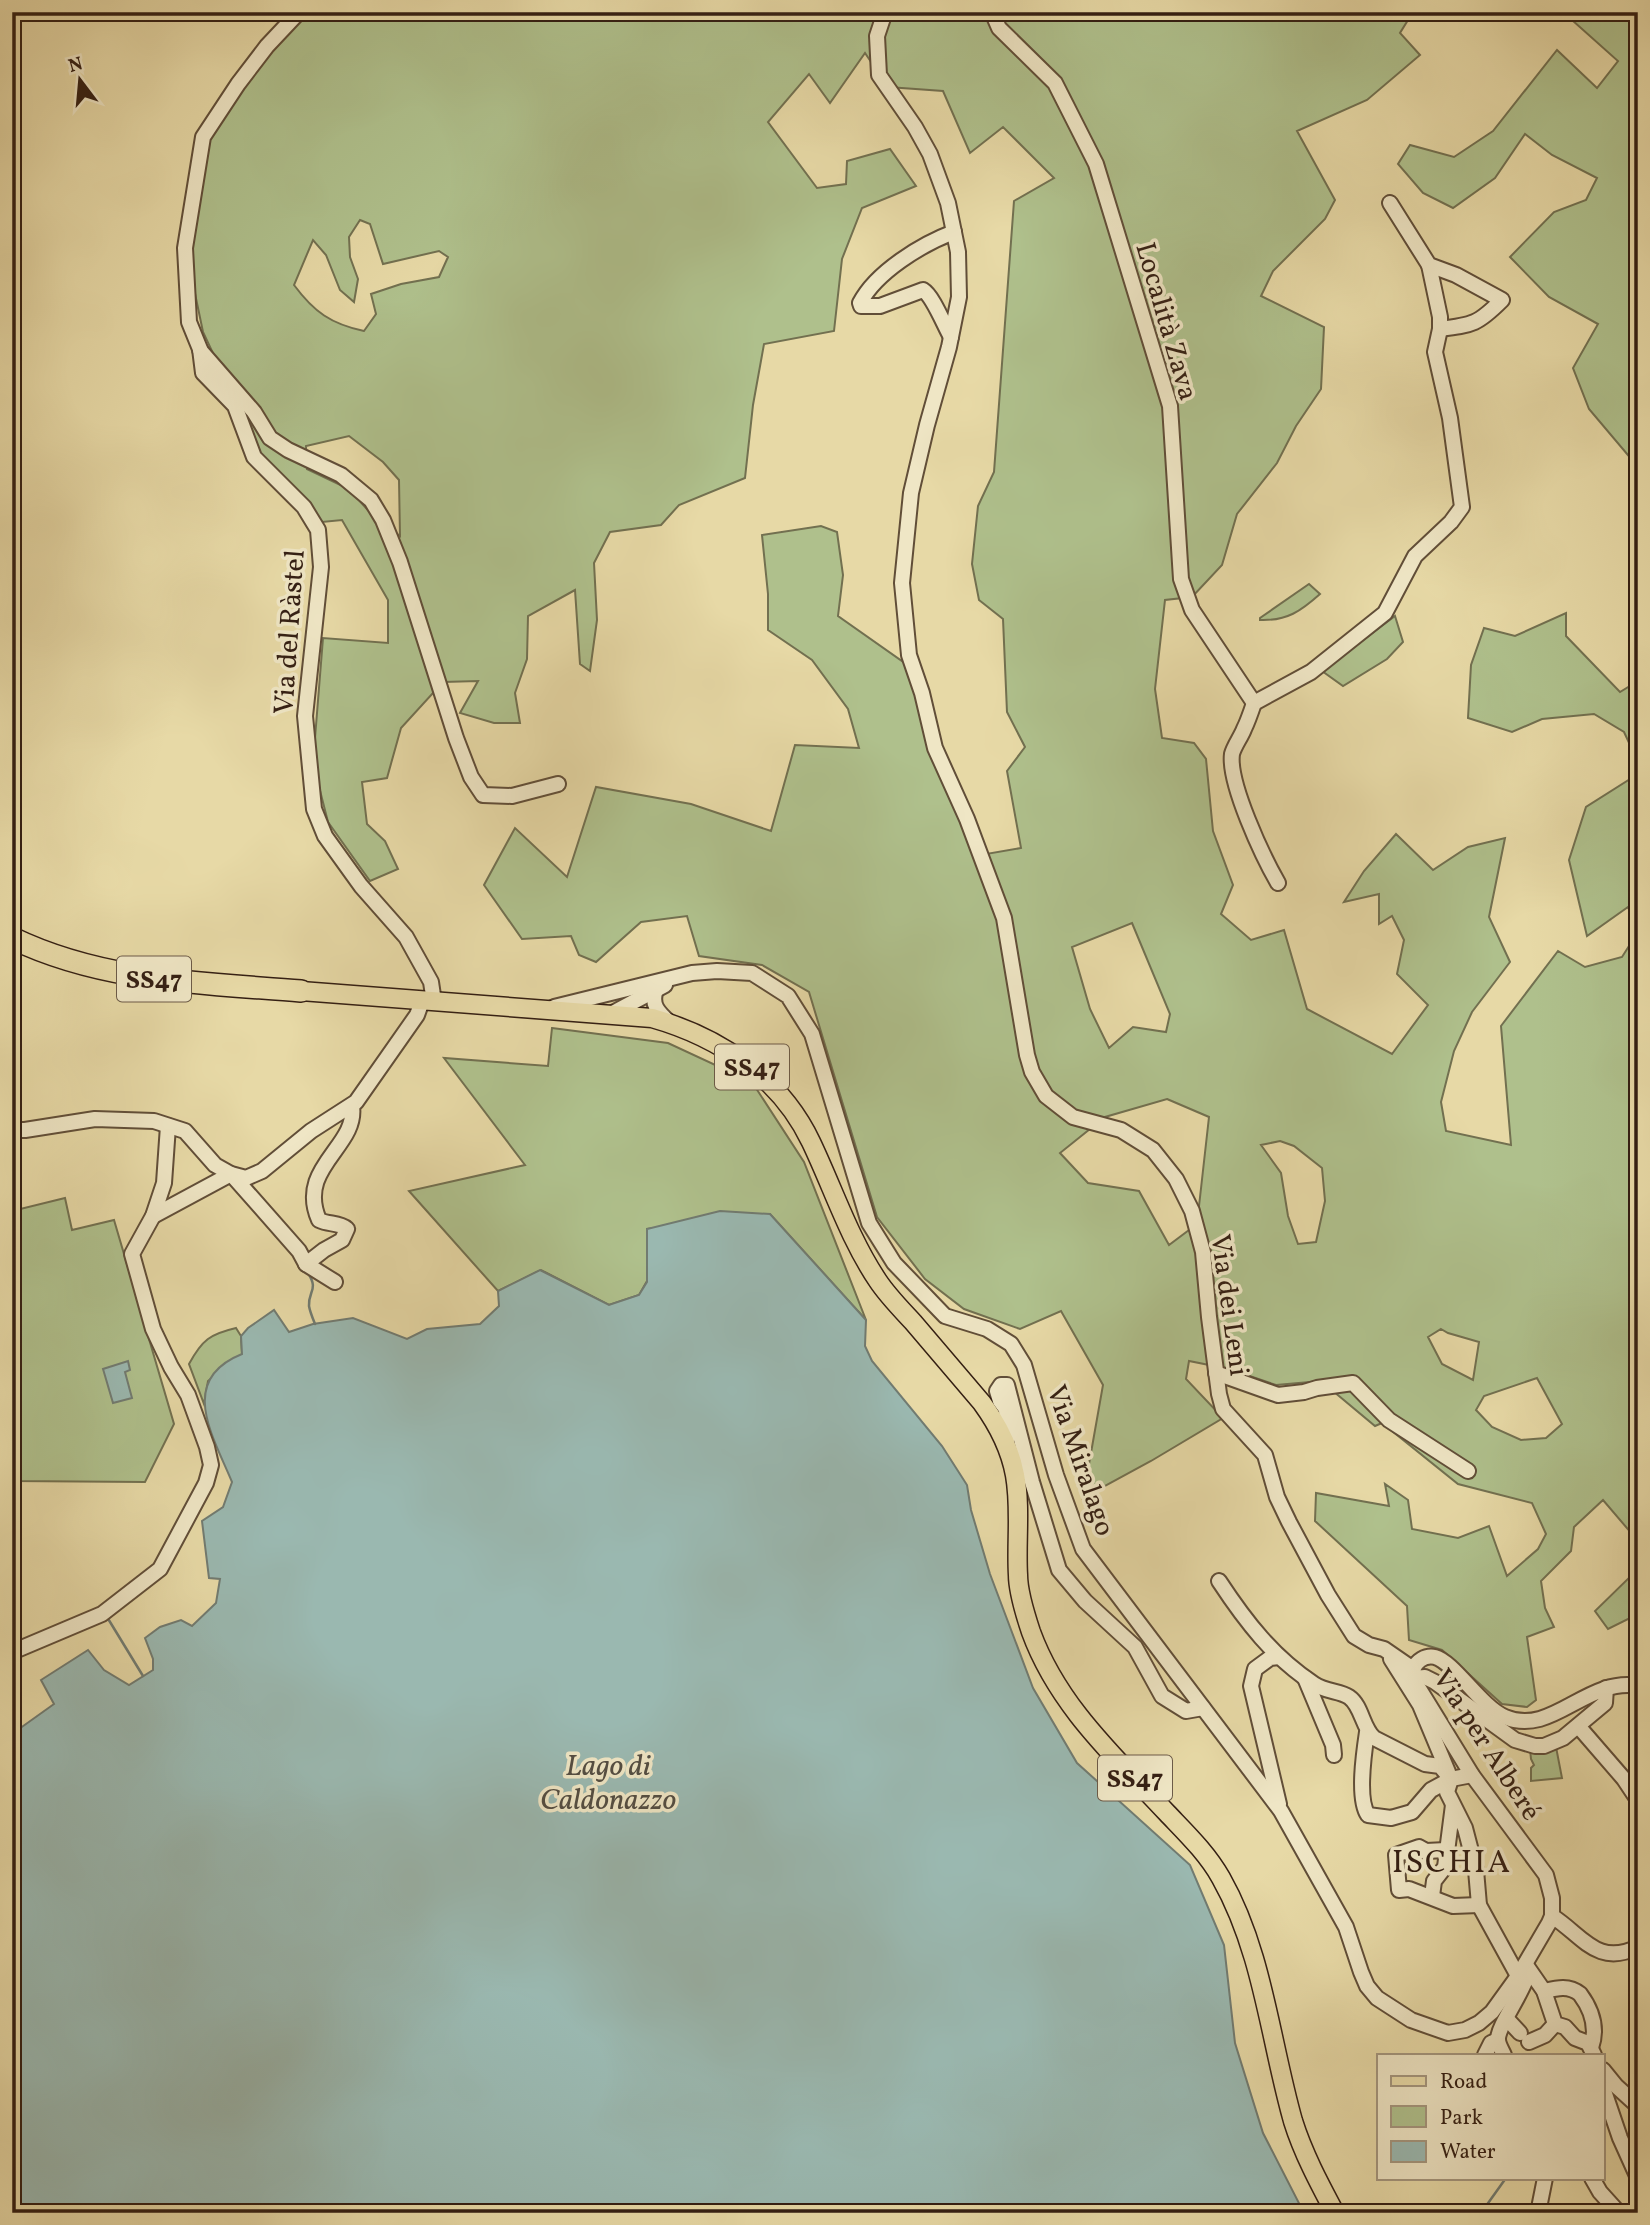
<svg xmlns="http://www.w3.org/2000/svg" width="1650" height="2225" font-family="Vollkorn,serif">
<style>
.green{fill:#afc08c;stroke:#727050;stroke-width:2;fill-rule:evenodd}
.water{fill:#9ab8b0;stroke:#717b71;stroke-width:2}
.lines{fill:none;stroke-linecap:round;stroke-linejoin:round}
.stream{stroke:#717b71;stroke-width:2.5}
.minor-casing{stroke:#614e38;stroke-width:18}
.major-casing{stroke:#341f13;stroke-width:21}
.highway-casing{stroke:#341f13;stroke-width:24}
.minor{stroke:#efe6c5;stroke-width:14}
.major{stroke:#e7d9a6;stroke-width:18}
.highway{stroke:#e7d9a6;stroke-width:21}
.labels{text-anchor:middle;stroke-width:7;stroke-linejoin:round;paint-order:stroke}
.shield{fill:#efe6c5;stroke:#6c5b48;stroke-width:2}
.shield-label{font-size:26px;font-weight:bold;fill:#341f13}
.street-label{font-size:28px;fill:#341f13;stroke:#efe6c5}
.water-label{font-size:30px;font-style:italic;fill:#534d42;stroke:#efe6c5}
.quarter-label{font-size:32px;letter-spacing:2px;fill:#341f13;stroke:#efe6c5}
</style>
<rect width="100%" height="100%" fill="#e7d9a6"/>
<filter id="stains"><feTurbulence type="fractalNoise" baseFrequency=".00286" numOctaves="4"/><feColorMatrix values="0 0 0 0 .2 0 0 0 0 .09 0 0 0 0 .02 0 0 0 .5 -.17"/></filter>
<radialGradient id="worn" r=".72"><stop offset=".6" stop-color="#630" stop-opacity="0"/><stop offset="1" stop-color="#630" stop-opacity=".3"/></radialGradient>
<g class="green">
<path d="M304 12H1413L1400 33 1420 55 1367 100 1297 131 1335 200 1325 219 1273 271 1261 296 1324 327 1321 389 1296 426 1277 463 1237 514 1222 565 1192 597 1165 600 1155 689 1162 738 1194 743 1206 759 1213 831 1233 885 1221 914 1251 940 1284 930 1307 1009 1392 1054 1428 1005 1397 974 1404 940 1392 916 1379 924V894L1344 902 1364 871 1396 834 1433 870 1468 847 1505 838 1489 917 1510 962 1472 1012 1454 1051 1441 1102 1446 1131 1511 1145 1501 1026 1558 951 1585 967 1622 957 1638 932V1541L1603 1500 1574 1527 1571 1551 1541 1581 1545 1608 1554 1627 1527 1637 1536 1700 1527 1707 1502 1704 1442 1650 1409 1640 1407 1606 1315 1521 1316 1493 1389 1506 1385 1484 1408 1500 1412 1529 1458 1538 1489 1526 1507 1576 1538 1549 1546 1534 1532 1503 1458 1484 1382 1423 1375 1426 1321 1381 1276 1385 1229 1369 1189 1361 1186 1379 1223 1418 1151 1461 1083 1498 1103 1385 1061 1311 1020 1329 964 1309 925 1279 877 1217 809 992 762 965 699 956 687 916 641 922 596 962 579 955 571 936 522 939 484 885 515 828 567 877 596 787 691 804 771 831 795 745 859 748 848 709 812 660 768 630V594L762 535 821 526 837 532 843 575 838 616 906 664 921 709 932 757 975 856 1021 848 1007 771 1025 747 1007 712 1003 619 979 600 972 564 978 506 994 472 1014 201 1054 178 1003 127 970 153 943 91 888 87 865 53 830 103 809 74 768 122 817 188 846 184 847 161 890 149 916 186 862 208 842 259 834 331 764 344 753 405 745 478 679 505 661 525 610 532 594 563 597 620 590 671 580 664 575 590 528 616 527 659 515 693 520 723H494L460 713 478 681 443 682 401 728 387 778 362 782 367 824 385 841 398 869 370 881 328 822 313 763 323 638 388 643V600L342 520 322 522 253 451 241 413 203 332 188 260 205 140 247 79ZM360 220 370 224 383 264 439 251 448 257 439 277 401 284 371 294 376 314 364 331C331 324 314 312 294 285L313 240 326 255 340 290 354 302 358 279 350 257 349 237ZM349 436 383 462 399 480 400 536 374 517 349 489 307 469 306 446ZM1132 923 1170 1014 1166 1032 1133 1027 1109 1048 1090 1009 1072 947ZM1167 1099 1209 1117 1197 1224 1169 1245 1139 1191 1088 1183 1060 1153 1105 1117ZM1280 1141 1294 1146 1322 1168 1325 1201 1316 1242 1298 1244 1288 1216 1281 1173 1261 1145ZM1441 1329 1448 1333 1479 1342 1473 1380 1442 1364 1428 1337ZM1537 1378 1562 1424 1546 1438 1521 1440 1492 1427 1476 1410 1484 1396Z"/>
<polygon points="1563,12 1638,12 1638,467 1589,409 1573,368 1598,324 1549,297 1510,257 1554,212 1586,200 1597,178 1552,155 1525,134 1495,178 1453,208 1423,193 1398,164 1410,145 1454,157 1493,131 1557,50 1597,88 1618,61"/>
<path d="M1309 584 1320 594C1301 611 1287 621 1260 620V618Z"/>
<polygon points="1566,613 1566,636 1620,692 1638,681 1638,762 1624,732 1594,714 1542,719 1512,732 1468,718 1471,665 1484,628 1515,636"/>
<polygon points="1395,616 1403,642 1387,659 1343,686 1322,671"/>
<polygon points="1638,774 1638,931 1628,907 1587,936 1569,860 1586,807"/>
<polygon points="552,1028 668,1043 752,1082 804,1162 866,1320 770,1214 647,1229 647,1281 639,1295 609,1305 541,1270 498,1291 409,1191 525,1165 444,1058 548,1066"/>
<polygon points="65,1198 72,1230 114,1220 174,1424 145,1482 12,1481 12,1211"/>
<path d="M236 1328 241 1336 242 1354 208 1381 204 1404 189 1364C202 1340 210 1334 236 1328Z"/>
<polygon points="1638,1569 1638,1625 1632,1617 1608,1629 1595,1611"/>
<polygon points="1556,1747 1562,1778 1531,1781 1531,1768 1534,1765 1531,1759 1530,1749"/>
</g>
<g class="water">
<path d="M720 1211 770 1214 866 1320 865 1346 872 1361 942 1446 967 1485 971 1510 990 1574 1033 1688 1077 1763 1190 1865 1224 1945 1235 2043 1263 2133 1304 2213H12V1709L19 1729 54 1704 41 1680 88 1650 104 1670 129 1685 153 1670V1659L145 1638 160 1627 181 1620 192 1626 216 1603 220 1579 209 1578 202 1521 223 1507 232 1482C213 1436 177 1380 242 1354L241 1336 248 1328 274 1310 289 1332 313 1324 353 1318 407 1339 427 1329 480 1324 499 1306 498 1291 540 1270 609 1305 639 1295 647 1282V1229Z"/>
<polygon points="128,1361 130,1370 125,1372 132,1398 113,1403 103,1369"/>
</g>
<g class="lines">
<g class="stream">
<path d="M308 1273C319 1290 308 1291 309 1306 310 1312 313 1319 315 1324"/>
<polyline points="107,1617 143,1676"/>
<polyline points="1481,2213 1506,2178"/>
</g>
<defs>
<g id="minor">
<polyline points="299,12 267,46 238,84 203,137 185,248 189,322 200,349 203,373 235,406 254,457 304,507 318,530 321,567 305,716 314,809 325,836 361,886 406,937 431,982 434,1002"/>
<polyline points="885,12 877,36 879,75 915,127 930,154 948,203 958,252 959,297 949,347 927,425 911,493 902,583 909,655 922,693 935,748 967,819 1004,918 1027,1055 1032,1072 1046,1096 1073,1117 1121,1130 1153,1150 1176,1179 1192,1211 1203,1252 1209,1317 1219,1394 1223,1409 1265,1455 1277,1497 1289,1522 1328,1595 1354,1636 1369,1645 1384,1649 1413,1669"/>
<polyline points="992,12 999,28 1055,83 1096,164 1170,406 1181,579 1192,610 1254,703 1311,672 1385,613 1415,556 1451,522 1462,507 1450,418 1435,352 1440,329 1440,317 1429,265"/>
<path d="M1390 203 1429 265 1456 275 1502 300C1478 324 1473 325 1440 329"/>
<path d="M951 337C944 325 933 296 923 290L880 306H861L860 303C876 272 922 244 954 232"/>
<polyline points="200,350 254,412 270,438 288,450 341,475 371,500 383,520 400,562 456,738 471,777 483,795 512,796 558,784"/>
<path d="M1254 703C1251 712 1248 721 1244 729 1241 737 1234 746 1232 754 1228 783 1263 857 1278 883"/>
<path d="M656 990C650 1005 659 1013 670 1023"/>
<path d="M554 1007 692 973 717 971 752 973 788 996 812 1034 869 1223 894 1263 945 1316 987 1329 1011 1344 1024 1365 1056 1475 1083 1549 1281 1811 1346 1927 1361 1972 1367 1986 1377 1998 1411 2020 1448 2033 1465 2030 1479 2023 1492 2012 1518 1976 1549 1923 1552 1916V1898L1546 1875 1472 1775 1418 1687 1413 1669C1417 1661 1425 1655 1435 1657 1454 1662 1481 1707 1505 1717 1552 1737 1586 1677 1638 1686"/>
<polyline points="611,1014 665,985"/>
<polyline points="12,1130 25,1130 95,1119 154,1121 185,1131 215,1165 231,1174 246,1178 262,1171 311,1131 356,1102 417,1015 422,1001"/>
<polyline points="232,1175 299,1251 306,1264"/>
<polyline points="153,1216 231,1174"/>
<path d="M306 1264 324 1250 342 1240 347 1229C339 1222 329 1225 319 1220 296 1167 358 1147 352 1106"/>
<polyline points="306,1264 335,1282"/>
<polyline points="1216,1373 1278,1395 1304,1392 1317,1388 1353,1383 1389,1420 1468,1471"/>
<polyline points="1007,1444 1006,1409 1000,1401 997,1391 1001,1385 1007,1385 1032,1482 1059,1570 1085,1601 1135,1647 1162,1696 1186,1711 1203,1708"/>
<path d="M1219 1581C1246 1622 1273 1657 1314 1684 1326 1692 1340 1691 1349 1697 1362 1706 1362 1727 1374 1738L1425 1764 1440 1766 1451 1779"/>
<polyline points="12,1652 102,1614 160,1569 206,1483 211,1465 207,1447 188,1395 171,1367 153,1329 132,1254 153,1216 164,1183 168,1126"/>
<polyline points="1279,1657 1270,1658 1255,1669 1251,1686 1279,1804"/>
<polyline points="1391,1659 1420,1705 1448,1772"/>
<polyline points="1305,1678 1333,1745 1334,1755"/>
<polyline points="1415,1678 1425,1677 1435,1682 1515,1740 1535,1746 1544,1746 1563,1738 1605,1703 1606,1688"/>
<polyline points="1579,1727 1624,1779 1638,1800"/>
<path d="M1367 1732C1364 1752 1357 1799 1368 1815L1391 1818 1412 1812 1431 1790 1451 1779"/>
<polyline points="1472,1775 1451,1779 1447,1792 1465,1828 1476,1870 1479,1905 1518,1976"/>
<polyline points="1446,1850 1426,1851 1419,1847 1396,1855 1399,1890 1409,1889 1453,1906 1479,1905"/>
<polyline points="1432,1896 1434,1881 1445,1867 1453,1805"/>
<path d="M1552 1916C1583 1936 1597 1967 1638 1947"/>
<polyline points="1526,1965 1544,1991 1555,2024 1565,2027 1575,2038 1588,2043 1594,2055"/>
<path d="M1544 1991C1557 1988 1569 1985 1580 1994 1592 2010 1598 2028 1591 2048"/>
<polyline points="1507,2019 1520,2033"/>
<polyline points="1529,2042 1545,2035 1555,2024"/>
<polyline points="1485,2055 1491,2043 1498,2040"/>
<path d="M1504 2055C1502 2050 1498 2045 1498 2039 1498 2025 1524 1992 1529 1971"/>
<polyline points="1603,2070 1616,2086 1638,2106"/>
<polyline points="1603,2088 1620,2138 1638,2178"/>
<polyline points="1592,2178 1600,2192 1619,2213"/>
<polyline points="1538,2213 1545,2178"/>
</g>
<path id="major" d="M301 991 652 1018C719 1037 780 1077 811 1142 833 1188 849 1238 878 1281 888 1296 901 1309 913 1322 936 1349 959 1376 982 1403 998 1425 1010 1448 1015 1475 1021 1508 1016 1542 1018 1575 1018 1591 1026 1617 1031 1632 1058 1706 1115 1757 1167 1813 1186 1833 1207 1853 1221 1878 1263 1952 1270 2040 1293 2121 1303 2153 1319 2183 1335 2213"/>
<path id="highway" d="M12 938C103 982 203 983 301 991"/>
</defs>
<use href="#minor" class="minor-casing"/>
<use href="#major" class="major-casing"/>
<use href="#highway" class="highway-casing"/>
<use href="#minor" class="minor"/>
<use href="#major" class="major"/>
<use href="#highway" class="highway"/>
</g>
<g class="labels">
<g class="shield">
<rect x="117" y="956.5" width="74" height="45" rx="5"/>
<rect x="715" y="1044.5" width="74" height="45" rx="5"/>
<rect x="1098" y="1755.5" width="74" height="45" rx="5"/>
</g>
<g class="shield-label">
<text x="154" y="988">SS47</text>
<text x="752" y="1076">SS47</text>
<text x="1135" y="1787">SS47</text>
</g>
<g class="street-label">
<text transform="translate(1168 321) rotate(74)" y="10">Località Zava</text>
<text transform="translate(288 632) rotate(-86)" y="10">Via del Ràstel</text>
<text transform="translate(1231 1305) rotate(82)" y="10">Via dei Leni</text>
<text transform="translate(1082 1460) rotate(71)" y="10">Via Miralago</text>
<text transform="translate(1488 1744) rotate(57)" y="10">Via per Alberé</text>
</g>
<g class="water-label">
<text x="608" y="1775">Lago di<tspan x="608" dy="34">Caldonazzo</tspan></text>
</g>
<g class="quarter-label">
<text x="1452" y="1872">ISCHIA</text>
</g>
</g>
<rect width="1650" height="2225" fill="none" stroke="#e7d9a6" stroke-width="42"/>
<rect x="14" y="14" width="1622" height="2197" fill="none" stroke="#341f13" stroke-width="3.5"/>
<rect x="21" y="21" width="1608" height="2183" fill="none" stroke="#341f13" stroke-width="2"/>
<rect x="1377" y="2054" width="228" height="126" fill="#efe6c5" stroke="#a4967e" stroke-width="2"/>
<rect x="1391" y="2076" width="35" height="10" fill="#e7d9a6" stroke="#a4967e" stroke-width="2"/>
<text x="1440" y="2088" font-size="21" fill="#341f13">Road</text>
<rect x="1391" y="2106" width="35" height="21" fill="#afc08c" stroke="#a4967e" stroke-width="2"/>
<text x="1440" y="2124" font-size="21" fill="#341f13">Park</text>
<rect x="1391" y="2141" width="35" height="21" fill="#9ab8b0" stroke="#a4967e" stroke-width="2"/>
<text x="1440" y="2158" font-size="21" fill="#341f13">Water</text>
<g transform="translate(80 80) rotate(344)" stroke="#efe6c5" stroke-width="5" paint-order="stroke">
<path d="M0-5L12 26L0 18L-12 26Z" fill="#341f13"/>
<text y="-10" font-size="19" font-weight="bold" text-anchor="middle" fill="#341f13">N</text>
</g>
<rect width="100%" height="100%" filter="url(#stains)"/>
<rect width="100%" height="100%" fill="url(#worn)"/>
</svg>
